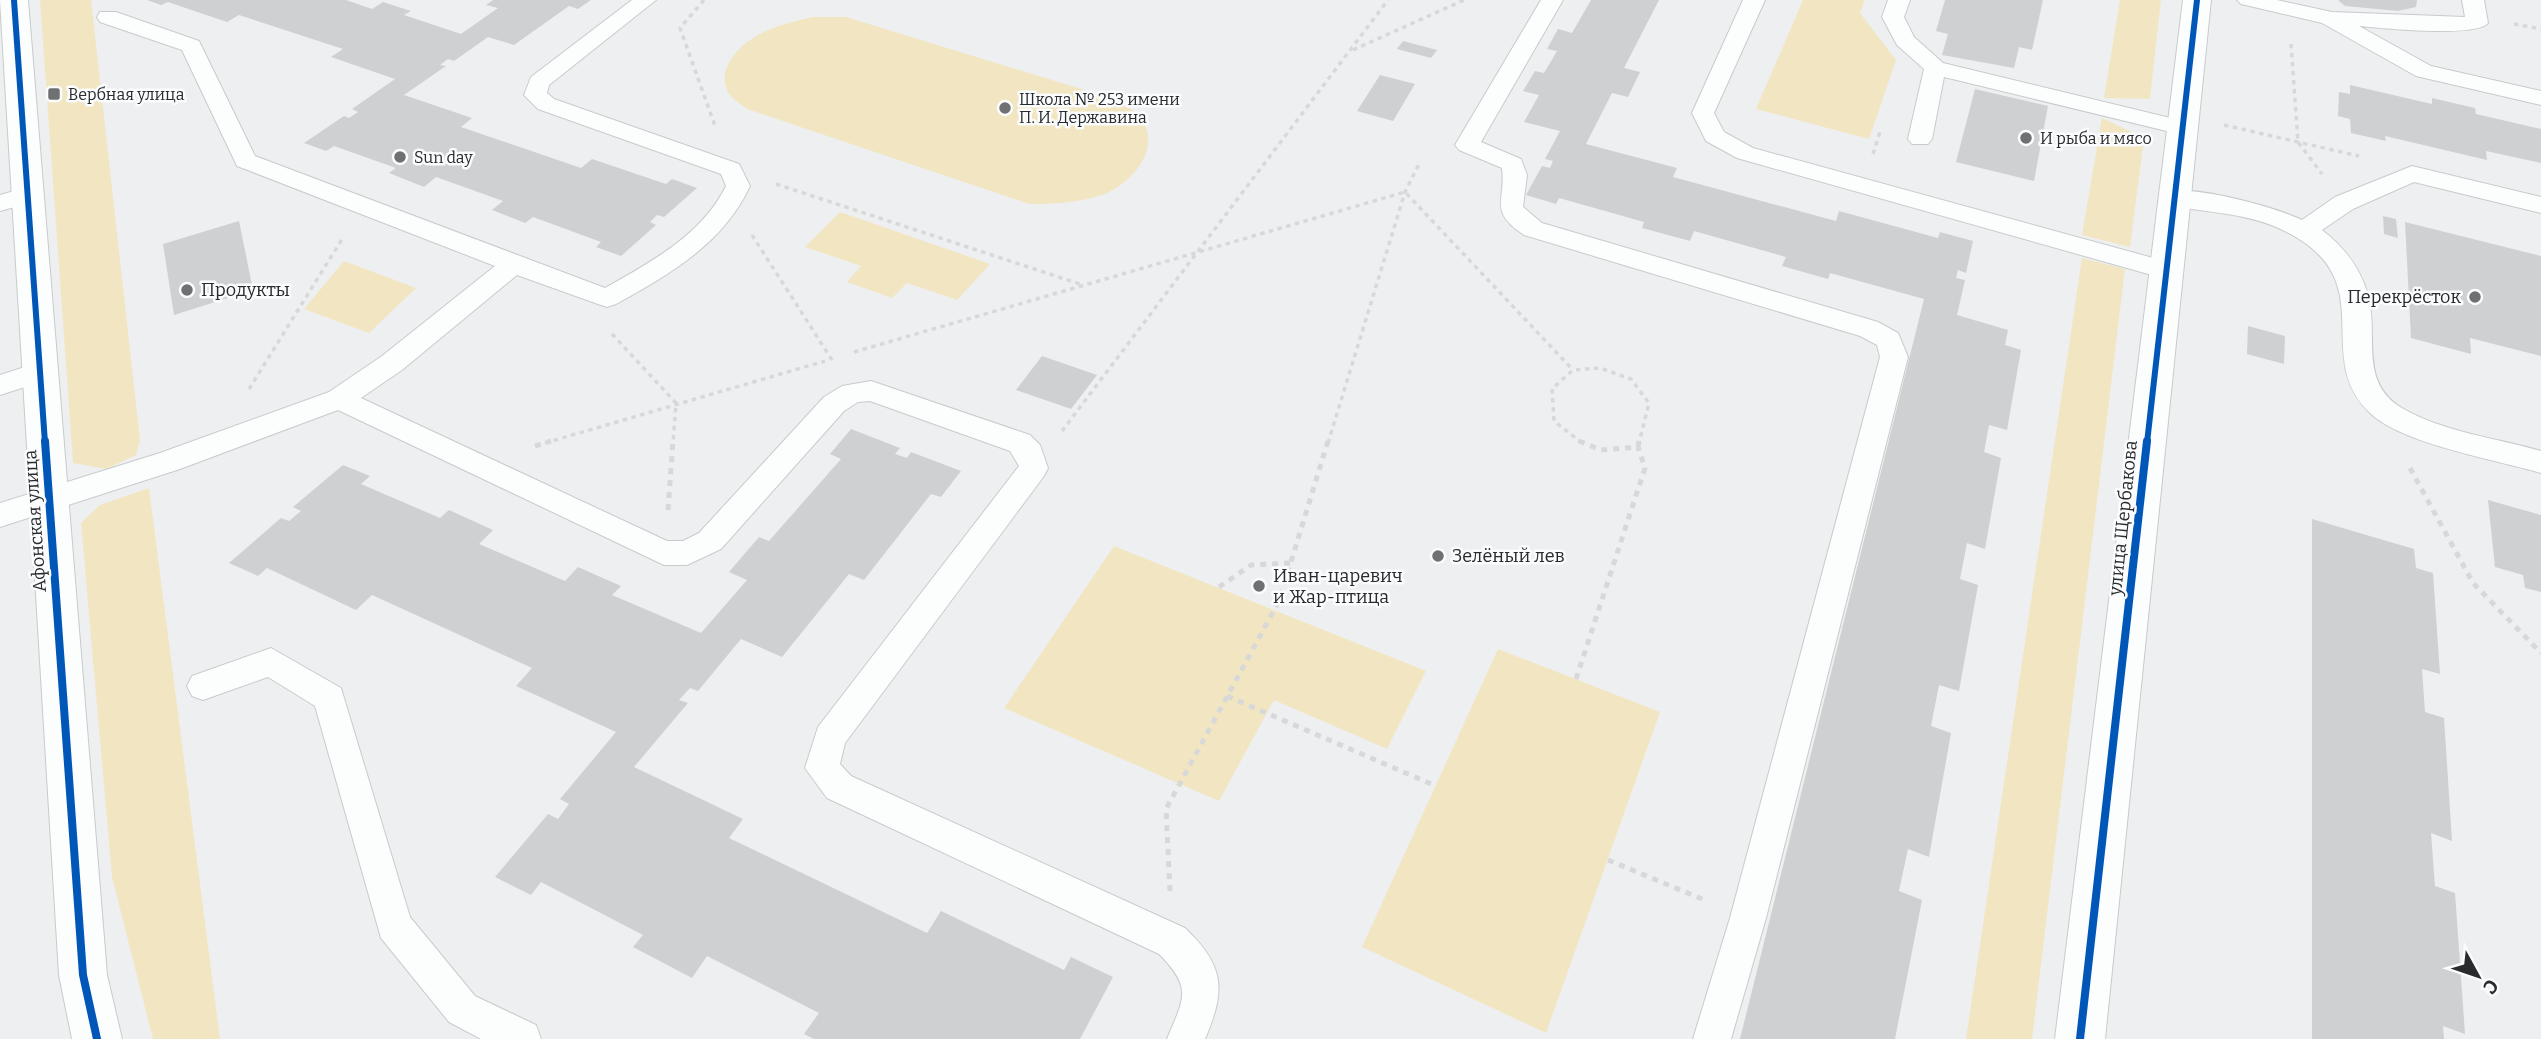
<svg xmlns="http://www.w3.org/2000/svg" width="2541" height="1039" font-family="Bitter,serif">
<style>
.green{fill:#f2e6c2}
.building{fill:#cfd0d2}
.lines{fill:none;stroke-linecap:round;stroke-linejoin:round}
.service-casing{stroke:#c8cacc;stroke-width:2}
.minor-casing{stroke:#c8cacc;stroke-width:2}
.tertiary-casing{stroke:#c8cacc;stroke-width:2}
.path-far1{stroke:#d8d8d8;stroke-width:3.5;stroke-dasharray:4.5 4.5;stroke-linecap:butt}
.path{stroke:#d8d8d8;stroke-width:5;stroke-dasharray:6 6;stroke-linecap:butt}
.service{fill:#fcfdfd;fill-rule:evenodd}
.minor{fill:#fcfdfd;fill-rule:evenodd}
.tertiary{fill:#fcfdfd;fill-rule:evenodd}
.cycleway-far1-casing{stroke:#fafcfe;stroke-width:10}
.cycleway-casing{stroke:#fafcfe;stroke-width:12}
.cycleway-far1{stroke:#0057b8;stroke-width:6}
.cycleway{stroke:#0057b8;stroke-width:8}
.poi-dot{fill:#6e7071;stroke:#fafcfe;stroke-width:2.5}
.labels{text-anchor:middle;stroke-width:5;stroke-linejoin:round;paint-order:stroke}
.far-poi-label{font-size:16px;fill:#292b2c;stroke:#fafcfe;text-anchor:start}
.poi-label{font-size:18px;fill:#292b2c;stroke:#fafcfe;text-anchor:start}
.street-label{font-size:18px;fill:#292b2c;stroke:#fafcfe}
</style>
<rect width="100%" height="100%" fill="#edeff1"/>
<g class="green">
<polygon points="40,0 91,0 140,440 136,455 106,469 73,463"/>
<polygon points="1803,0 1865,0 1860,13 1896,60 1869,139 1756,109"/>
<polygon points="2120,0 2161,0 2150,99 2104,98"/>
<path d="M813 17H846L1114 99C1121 104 1131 108 1137 114 1167 145 1131 186 1099 196 1075 203 1053 204 1029 204L747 109C742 105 734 100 730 95 725 89 723 76 726 69 741 34 778 25 813 17Z"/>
<polygon points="2102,118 2144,138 2130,247 2082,235"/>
<polygon points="840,212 990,264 957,300 907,283 892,298 847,282 861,266 805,247"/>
<polygon points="2082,258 2125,269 2032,1039 1966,1039"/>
<polygon points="344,261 416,288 369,333 304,309"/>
<polygon points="149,488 220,1039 153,1039 112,877 81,523 100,505"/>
<polygon points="1114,546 1426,671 1387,749 1274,700 1219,801 1004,708"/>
<polygon points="1498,649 1660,712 1546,1033 1362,947"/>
</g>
<g class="building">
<polygon points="147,0 346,0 372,9 383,2 411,11 404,15 461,34 498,8 486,5 493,0 591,0 578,9 569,6 514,45 488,37 454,61 448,59 440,65 446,66 404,95 472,118 461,127 581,168 592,159 666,184 672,179 697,188 664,217 657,215 650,222 656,225 621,256 596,247 601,242 533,217 525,223 492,210 503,201 436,177 424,187 389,173 396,168 334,146 326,151 304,143 344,116 349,118 358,112 352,109 395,79 331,57 343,49 239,15 227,22 168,2 161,5"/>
<polygon points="1591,0 1659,0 1624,68 1640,72 1628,97 1612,93 1586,144 1677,168 1673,177 1836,221 1839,211 1938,238 1940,232 1973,241 1966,273 1958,270 1956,278 1965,280 1957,315 2008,330 2005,345 2021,350 2007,430 1989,425 1984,452 2001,458 1985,549 1967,543 1960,579 1978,585 1959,691 1939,685 1931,726 1951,733 1929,857 1908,849 1899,891 1922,900 1895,1039 1740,1039 1924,299 1830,273 1828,279 1782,266 1786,257 1694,231 1690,241 1642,228 1644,222 1559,198 1556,204 1526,195 1542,166 1550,168 1553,161 1545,159 1560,131 1524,122 1539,95 1523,91 1535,71 1544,73 1557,51 1547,49 1558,29 1572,33"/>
<polygon points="1945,0 2043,0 2032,50 2019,47 2014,68 1942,55 1948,34 1936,31"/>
<polygon points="2338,0 2417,0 2416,7 2398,11 2345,6"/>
<polygon points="1403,41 1437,50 1431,58 1397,49"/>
<polygon points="1380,75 1415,84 1393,121 1357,111"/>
<polygon points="2350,85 2432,104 2432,98 2475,108 2476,114 2541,129 2541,163 2486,151 2487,160 2385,136 2386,141 2351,133 2350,119 2338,116 2339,92 2350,94"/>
<polygon points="1975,89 2048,106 2034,181 1956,162"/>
<polygon points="2383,216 2396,219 2398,238 2384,234"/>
<polygon points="239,221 253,290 174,315 163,244"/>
<polygon points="2405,222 2541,256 2541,356 2470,338 2471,354 2411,338"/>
<polygon points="2248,326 2285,336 2284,364 2247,354"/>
<polygon points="1042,356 1097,375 1071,409 1016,390"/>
<polygon points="851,429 900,448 895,454 907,458 911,452 961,471 941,497 931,494 864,580 849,574 782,657 741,639 698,691 690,688 679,700 688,703 634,767 743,819 729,838 927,933 941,911 1064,970 1071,957 1113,977 1080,1039 814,1039 804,1034 819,1013 707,956 692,978 633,947 643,935 541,882 531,895 495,877 548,814 558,819 569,804 560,799 616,732 516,686 532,668 372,595 356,610 267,568 258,576 229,563 281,518 289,521 301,511 293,507 343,465 370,476 361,484 440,518 449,510 493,530 479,544 565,581 578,567 621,586 612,595 701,633 747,580 729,572 759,537 769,541 841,459 830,454"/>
<polygon points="2488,500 2541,515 2541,592 2525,588 2523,575 2495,567"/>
<polygon points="2312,519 2414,549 2416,568 2433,573 2440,674 2422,669 2425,712 2444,718 2452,841 2431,833 2435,886 2455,893 2465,1034 2443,1026 2444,1039 2312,1039"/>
</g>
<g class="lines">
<defs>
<g id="service">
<path d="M632 0H656L549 85 547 93 554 99 739 164 750 186C723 244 670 274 616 304L607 307 598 304 517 275 402 370 361 398 667 541H683L699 533 824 397 842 386 871 381 1030 435 1040 445 1048 468 1044 476 845 743 840 764 851 776 1185 928C1225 966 1226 990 1205 1039H1167C1184 998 1193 988 1159 954L827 798 805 768 818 727 1019 466 1010 451 870 401 858 402 844 411 721 549 687 565H664L338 410 180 469 0 527V503L160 453 329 392 382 356 495 266 237 166 182 50 100 22 97 17 100 12H116L199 41 255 156 605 288C651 262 702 235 726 186L721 174 538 109 524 95 531 77Z"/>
<path d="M1541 0H1563L1481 142 1521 159 1527 175 1523 207 1542 223 1878 322 1898 333 1908 357 1766 918 1731 1039H1693L1730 918 1880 357 1877 345 1860 336 1524 235C1488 211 1506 202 1502 168L1459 150 1455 145Z"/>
<polygon points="1743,0 1765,0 1714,113 1724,132 1753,148 2175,264 2179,270 2175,276 2166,279 1737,158 1706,141 1692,113"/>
<polygon points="1888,0 1910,0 1904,17 1914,37 1943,63 2191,123 2195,128 2191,133 2183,135 1944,77 1932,139 1928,144 1912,144 1908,139 1924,69 1897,45 1882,17"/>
<path d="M2237 0H2277L2332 12 2465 17 2462 0H2484L2488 23C2477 38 2381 28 2359 26L2431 66 2541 91V105L2416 76 2322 23 2241 4Z"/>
<path d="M2412 166 2541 197V213L2414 182 2353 209 2322 230C2344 247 2360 267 2368 295 2379 335 2358 382 2402 408 2443 432 2496 438 2541 451V473C2497 460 2402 444 2370 413 2308 354 2389 276 2276 227 2241 212 2203 213 2166 204L2163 198 2166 192C2195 185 2275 207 2302 220L2335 197Z"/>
<polygon points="28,187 37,189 40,195 37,201 0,211 0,195"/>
<polygon points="40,362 50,365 54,372 50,379 0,395 0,375"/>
<polygon points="271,648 341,688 410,917 475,996 536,1025 541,1039 481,1039 449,1022 381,938 315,706 268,677 203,700 192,696 187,686 192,676"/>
</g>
<polygon id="minor" points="2183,0 2211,0 2105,1039 2055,1039"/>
<polygon id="tertiary" points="0,0 28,0 107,975 122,1039 72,1039 59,975"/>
</defs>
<use href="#service" class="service-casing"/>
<use href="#minor" class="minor-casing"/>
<use href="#tertiary" class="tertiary-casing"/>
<g class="path-far1">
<polyline points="704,0 680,28 715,126"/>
<polyline points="2514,24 2541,29"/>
<polyline points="2291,44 2298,142 2322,174"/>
<polyline points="1353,50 1464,0"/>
<polyline points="2224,125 2359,156"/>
<polyline points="1873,154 1880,132"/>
<polyline points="776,184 1083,285"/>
<polyline points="752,235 832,360"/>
<polyline points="612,334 676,403 673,443"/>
<polyline points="854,352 1405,192 1573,370"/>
<polyline points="249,389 344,236"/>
<polyline points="1062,431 1388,0"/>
<polyline points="545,443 825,361"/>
<polyline points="1328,443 1405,192 1420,162"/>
<polyline points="1582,443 1554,421 1552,389 1573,370 1600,368 1631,379 1649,403 1639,443"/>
</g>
<g class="path">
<polyline points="1579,441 1601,450 1638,447"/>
<polyline points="535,446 551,441"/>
<polyline points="1638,447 1639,441"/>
<polyline points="2410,468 2473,583 2541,653"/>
<polyline points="668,510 673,441"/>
<polyline points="1219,587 1251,565 1291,563"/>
<polyline points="1576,679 1645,468 1638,447"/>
<polyline points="1227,696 1436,786"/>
<polyline points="1608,860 1707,901"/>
<polyline points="1170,891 1166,809 1279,601 1328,441"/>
</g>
<use href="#service" class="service"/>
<use href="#minor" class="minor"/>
<use href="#tertiary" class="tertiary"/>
<defs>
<g id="cycleway-far1">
<polyline points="14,0 45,443"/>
<polyline points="2147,443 2197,0"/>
</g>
<g id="cycleway">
<polyline points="45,441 83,975 97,1039"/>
<polyline points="2080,1039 2147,441"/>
</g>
</defs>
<use href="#cycleway-far1" class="cycleway-far1-casing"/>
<use href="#cycleway" class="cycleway-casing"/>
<use href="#cycleway-far1" class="cycleway-far1"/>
<use href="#cycleway" class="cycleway"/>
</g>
<g class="poi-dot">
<rect x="47" y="87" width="14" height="14" rx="3.5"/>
<circle cx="1005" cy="108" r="7"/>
<circle cx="2026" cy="138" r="7"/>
<circle cx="400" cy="157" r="7"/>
<circle cx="187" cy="290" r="7"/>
<circle cx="2475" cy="297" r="7"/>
<circle cx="1438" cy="556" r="7"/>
<circle cx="1259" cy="586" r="7"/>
</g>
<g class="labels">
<g class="far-poi-label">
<text x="68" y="100">Вербная улица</text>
<text x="1019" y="105">Школа № 253 имени<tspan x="1019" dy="18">П. И. Державина</tspan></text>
<text x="2040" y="144">И рыба и мясо</text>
<text x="414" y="163">Sun day</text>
</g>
<g class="poi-label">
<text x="201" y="296">Продукты</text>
<text x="2461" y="303" text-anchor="end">Перекрёсток</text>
<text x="1452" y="562">Зелёный лев</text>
<text x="1273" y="582">Иван-царевич<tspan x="1273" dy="21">и Жар-птица</tspan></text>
</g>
<g class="street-label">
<text transform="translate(2123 518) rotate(-84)" y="6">улица Щербакова</text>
<text transform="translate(35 521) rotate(-94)" y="6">Афонская улица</text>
</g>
</g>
<g transform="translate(2478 976) rotate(130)" stroke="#fafcfe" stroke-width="5" paint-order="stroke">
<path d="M0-5L12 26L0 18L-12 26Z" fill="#292b2c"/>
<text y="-10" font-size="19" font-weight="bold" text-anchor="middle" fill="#292b2c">С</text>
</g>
</svg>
